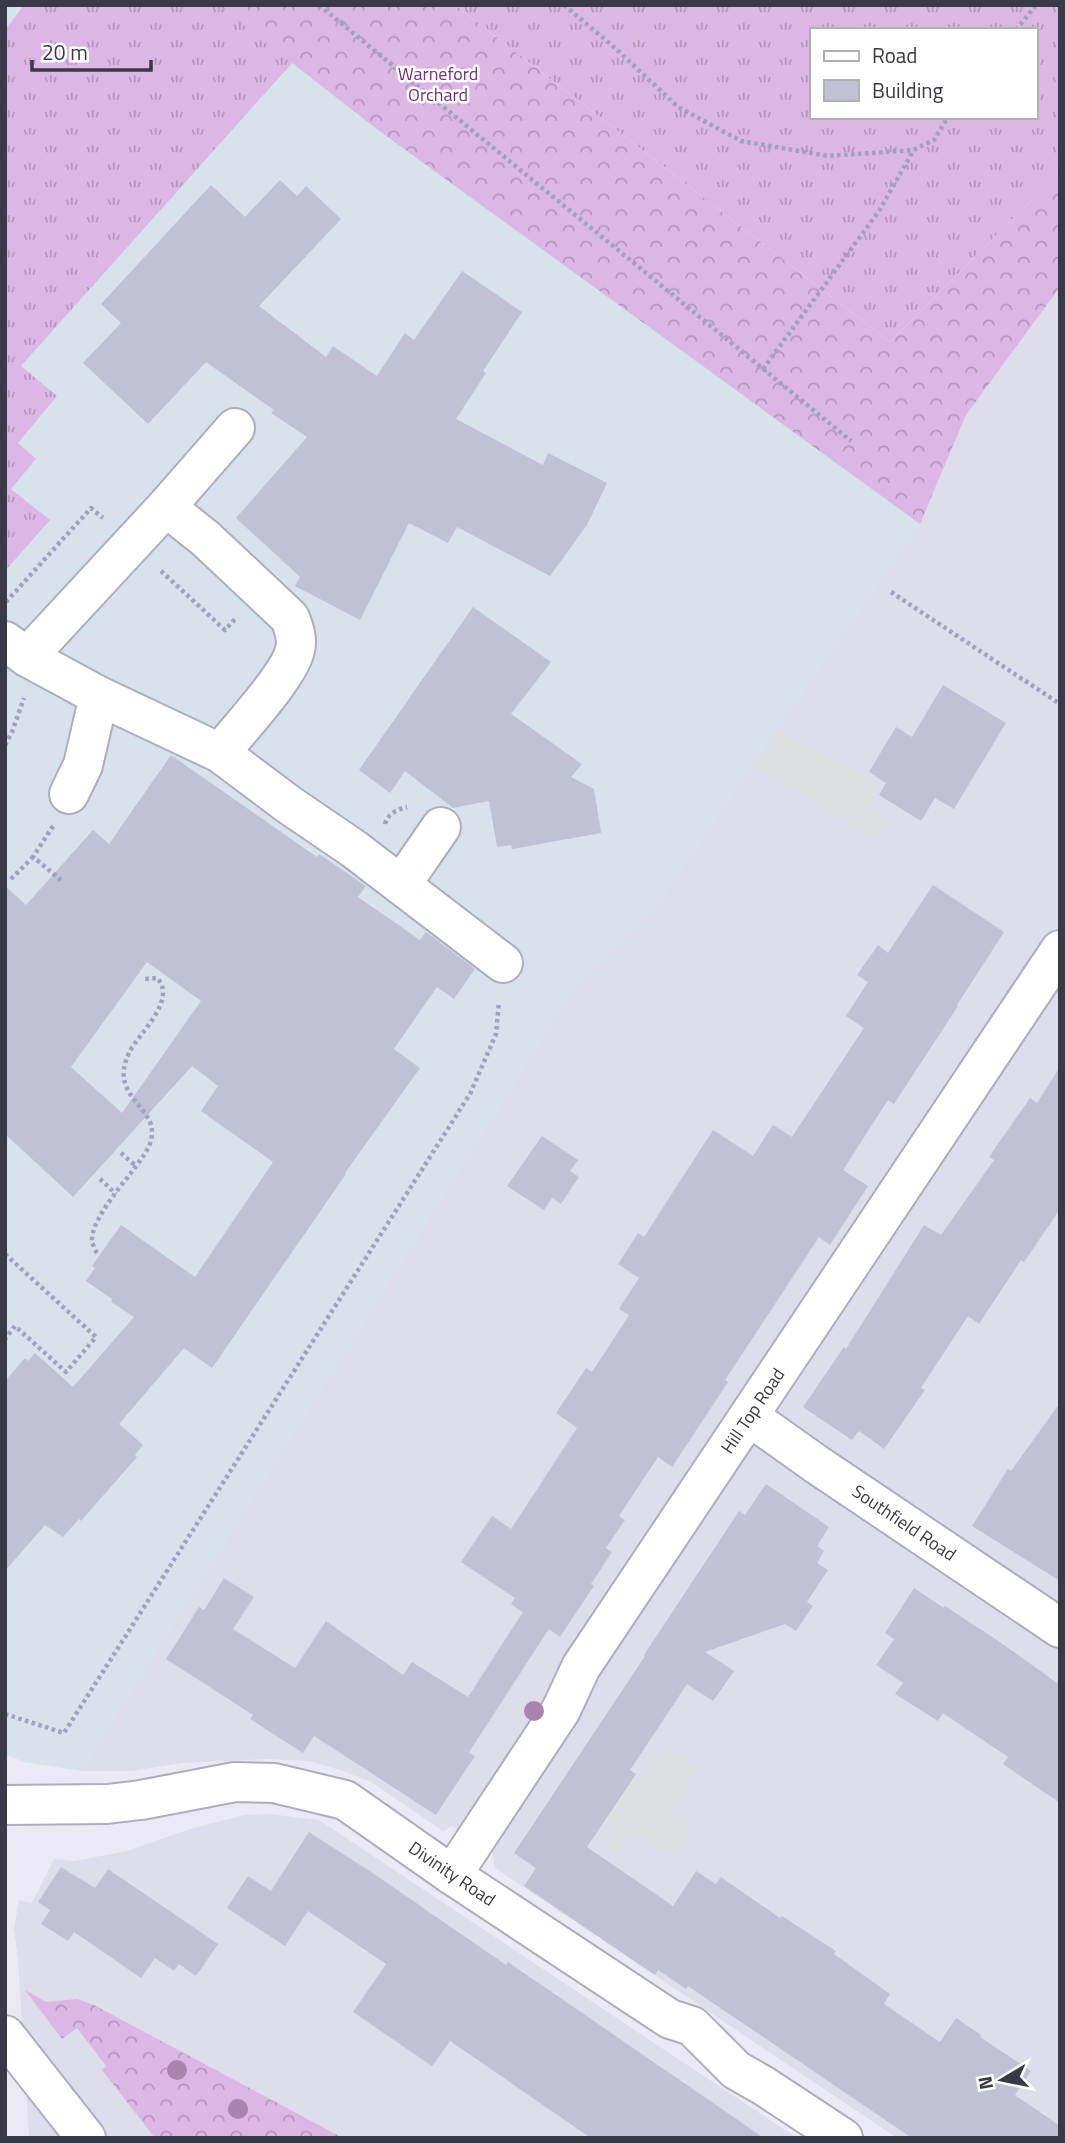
<svg xmlns="http://www.w3.org/2000/svg" width="1065" height="2143" font-family="'Titillium Web',sans-serif">
<style>
.residential{fill:#ddddeb}
.medical{fill:#d8e2ec}
.grass{fill:url(#grass-tufts);fill-rule:evenodd}
.forest{fill:url(#forest-crowns)}
.parking{fill:#dedfe3}
.building{fill:#c1c1d5;fill-rule:evenodd}
.lines{fill:none;stroke-linecap:round;stroke-linejoin:round}
.minor-casing{stroke:#aeadbf;stroke-width:42}
.path{stroke:#a0a0c0;stroke-width:4.5;stroke-dasharray:3.5 3.5;stroke-linecap:butt}
.minor{stroke:#fff;stroke-width:38}
.tree{fill:#aa84ae}
.labels{text-anchor:middle;stroke-width:5;stroke-linejoin:round;paint-order:stroke}
.park-label{font-size:18px;fill:#743075;stroke:#fff}
.street-label{font-size:18px;fill:#393947;stroke:#fff}
</style>
<defs>
<pattern id="grass-tufts" width="24" height="20" patternUnits="userSpaceOnUse" patternTransform="scale(1.75)"><rect width="24" height="20" fill="#dcb7e5"/><path d="M3 7l-1-3M5 7V3M7 7l1-3M15 17l-1-3M17 17v-4M19 17l1-3" fill="none" stroke="#b396bb"/></pattern>
<pattern id="forest-crowns" width="20" height="18" patternUnits="userSpaceOnUse" patternTransform="scale(1.75)"><rect width="20" height="18" fill="#dcb7e5"/><path d="M2 6a3 3 0 1 1 6 0M12 15a3 3 0 1 1 6 0" fill="none" stroke="#b396bb"/></pattern>
</defs>
<rect width="100%" height="100%" fill="#ebeaf4"/>
<g class="residential">
<polygon points="1060,287 1060,2138 897,2138 495,1868 493,1854 452,1826 443,1831 371,1782 340,1770 309,1761 268,1759 182,1763 132,1771 81,1771 569,996 653,911 778,727 920,524 966,415"/>
<polygon points="269,1814 319,1820 797,2138 29,2138 18,1959 14,1929 19,1900 32,1903 54,1859 74,1861 127,1851 190,1829 244,1815"/>
</g>
<polygon class="medical" points="5,5 421,5 966,415 920,524 778,727 653,911 569,996 81,1771 24,1762 5,1754"/>
<g class="grass">
<polygon points="24,5 218,5 293,62 21,366 57,396 18,443 36,459 11,489 50,520 5,571 5,30"/>
<path d="M455 5H1060V171L890 342ZM811 30H1035V117H811Z"/>
</g>
<g class="forest">
<polygon points="218,5 455,5 890,342 1060,171 1060,287 966,415 920,524 378,130"/>
<polygon points="25,1990 46,2002 77,1999 94,2005 343,2138 155,2138 102,2070 106,2066 77,2028 62,2039"/>
</g>
<g class="parking">
<polygon points="778,730 877,780 870,806 888,824 875,840 755,766"/>
<polygon points="665,1746 698,1769 673,1809 695,1825 673,1859 637,1833 632,1834 628,1837 616,1853 605,1845 614,1830 613,1826 605,1820 636,1774 645,1775"/>
</g>
<g class="building">
<polygon points="280,180 297,196 306,186 341,219 259,306 326,357 333,346 377,376 405,333 414,340 462,271 522,312 483,371 486,373 456,419 543,465 548,453 607,483 587,525 550,576 457,527 448,543 409,523 360,620 295,586 300,577 236,518 307,437 271,413 274,410 206,362 148,424 83,363 121,323 101,304 211,185 245,217"/>
<polygon points="473,607 551,662 511,714 582,764 571,777 594,789 601,833 512,849 511,845 497,847 489,801 453,808 405,771 390,793 359,770"/>
<polygon points="943,685 1006,723 954,809 935,798 921,821 879,795 886,783 869,772 896,727 912,737"/>
<path d="M171 755 317 857 319 854 366 886 358 897 420 940 426 932 475 969 454 999 437 987 394 1049 420 1068 345 1173 346 1174 212 1368 184 1348 119 1424 143 1445 135 1455 137 1457 81 1521 79 1519 63 1537 45 1525 5 1571V1381L25 1358 28 1361 35 1353 73 1387 134 1317 111 1302 112 1299 86 1281 95 1268 92 1266 121 1225 195 1277 273 1162 201 1111 218 1086 192 1066 73 1197 5 1134V886L26 905 93 830 109 844ZM147 962 201 1001 122 1113 71 1067Z"/>
<polygon points="933,885 1004,932 957,1005 958,1006 894,1104 888,1100 843,1170 868,1186 830,1245 819,1237 725,1380 728,1382 672,1467 658,1457 619,1516 625,1520 606,1548 612,1552 591,1584 594,1586 560,1637 549,1629 469,1752 475,1756 436,1815 314,1736 303,1753 250,1719 253,1715 166,1659 199,1607 204,1610 224,1578 254,1597 233,1629 295,1668 326,1621 403,1675 412,1662 468,1697 523,1612 511,1604 515,1598 461,1562 492,1516 511,1529 577,1428 556,1413 586,1368 592,1372 629,1315 619,1309 639,1278 618,1264 638,1233 644,1237 713,1130 753,1156 773,1125 792,1137 864,1028 846,1016 868,982 857,975 878,945 888,953"/>
<polygon points="1060,1067 1060,1209 1024,1262 1021,1260 979,1324 968,1316 921,1388 925,1390 884,1449 859,1431 852,1440 803,1407 844,1347 846,1349 924,1225 941,1235 994,1160 989,1157 1030,1098 1037,1103"/>
<polygon points="542,1136 578,1160 570,1171 579,1177 561,1204 552,1198 544,1210 507,1186"/>
<polygon points="1060,1403 1060,1581 972,1526 1008,1469 1011,1471"/>
<polygon points="766,1484 829,1527 817,1546 824,1551 817,1563 828,1570 807,1602 813,1606 796,1631 785,1624 705,1652 734,1671 713,1701 687,1684 630,1770 636,1774 587,1847 673,1906 696,1871 716,1884 721,1877 780,1918 782,1916 836,1951 834,1954 890,1994 884,2004 940,2042 956,2018 981,2035 980,2037 1031,2071 1015,2095 1060,2126 1060,2138 912,2138 688,1986 686,1989 658,1970 655,1975 524,1886 536,1868 514,1853 645,1656 644,1655 739,1511 745,1515"/>
<polygon points="914,1588 944,1608 945,1606 997,1640 1060,1685 1060,1803 1003,1764 1008,1757 943,1713 938,1721 895,1694 903,1683 876,1665 894,1639 885,1633"/>
<polygon points="309,1832 377,1876 506,1965 508,1962 764,2138 591,2138 450,2041 432,2066 353,2012 386,1964 308,1911 285,1946 227,1908 248,1876 271,1891"/>
<polygon points="61,1867 95,1888 108,1869 218,1944 196,1976 179,1964 174,1971 155,1958 141,1978 74,1932 68,1941 41,1924 50,1910 38,1902"/>
</g>
<g class="lines">
<defs>
<g id="minor">
<polyline points="166,507 235,428"/>
<polyline points="5,641 27,657 99,696 220,753 288,804 354,849 503,963"/>
<path d="M27 657 166 507 206 539 290 618C294 629 298 639 295 650 289 676 239 729 220 753"/>
<polyline points="69,794 83,765 99,696"/>
<polyline points="401,885 441,827"/>
<polyline points="750,1417 816,1464 1060,1628"/>
<polyline points="5,1805 107,1804 141,1800 235,1782 274,1783 345,1800 452,1875 670,2019 692,2026 736,2070 764,2086 843,2138"/>
<polyline points="452,1875 561,1710 581,1667 1060,950"/>
<polyline points="5,2035 86,2138"/>
</g>
</defs>
<use href="#minor" class="minor-casing"/>
<g class="path">
<polyline points="319,5 851,441"/>
<polyline points="564,5 615,48 678,107 741,141 828,156 913,150 934,140 948,117"/>
<polyline points="1016,30 1036,5"/>
<polyline points="763,369 879,211 913,151"/>
<polyline points="161,571 225,630 236,618"/>
<polyline points="891,592 1060,704"/>
<polyline points="6,602 91,508 103,518"/>
<polyline points="5,745 12,732 24,698"/>
<path d="M385 824C388 813 397 810 407 807"/>
<polyline points="53,826 33,857 61,880"/>
<polyline points="11,879 33,857"/>
<polyline points="121,1153 136,1166"/>
<polyline points="100,1179 116,1194"/>
<path d="M97 1253C96 1252 93 1244 92 1243 89 1216 137 1171 149 1146 166 1107 106 1101 129 1053 138 1034 178 1000 157 978L145 979"/>
<polyline points="5,1254 96,1337 66,1372 15,1326 5,1339"/>
<polyline points="5,1714 64,1733 470,1094 496,1034 499,1002"/>
</g>
<use href="#minor" class="minor"/>
</g>
<g class="tree">
<circle cx="534" cy="1711" r="10"/>
<circle cx="177" cy="2070" r="10"/>
<circle cx="238" cy="2109" r="10"/>
</g>
<g class="labels">
<g class="park-label">
<text x="438" y="80">Warneford<tspan x="438" dy="21">Orchard</tspan></text>
</g>
<g class="street-label">
<text transform="translate(753 1411) rotate(-56)" y="6">Hill Top Road</text>
<text transform="translate(904 1523) rotate(34)" y="6">Southfield Road</text>
<text transform="translate(452 1874) rotate(34)" y="6">Divinity Road</text>
</g>
</g>
<rect width="1065" height="2143" fill="none" stroke="#393947" stroke-width="14"/>
<rect x="810" y="28" width="228" height="91" fill="#ffffff" stroke="#b0b0b5" stroke-width="2"/>
<rect x="824" y="51" width="35" height="10" fill="#ffffff" stroke="#b0b0b5" stroke-width="2"/>
<text x="872" y="63" font-size="21" fill="#393947">Road</text>
<rect x="824" y="80" width="35" height="21" fill="#c1c1d5" stroke="#b0b0b5" stroke-width="2"/>
<text x="872" y="98" font-size="21" fill="#393947">Building</text>
<g transform="translate(1002 2080) rotate(260)" stroke="#ffffff" stroke-width="5" paint-order="stroke">
<path d="M0-5L12 26L0 18L-12 26Z" fill="#393947"/>
<text y="-10" font-size="19" font-weight="bold" text-anchor="middle" fill="#393947">N</text>
</g>
<path d="M32 60v10h119v-10" fill="none" stroke="#393947" stroke-width="3.5"/>
<text x="42" y="60" font-size="21" fill="#393947" stroke="#ffffff" stroke-width="5" paint-order="stroke">20 m</text>
</svg>
